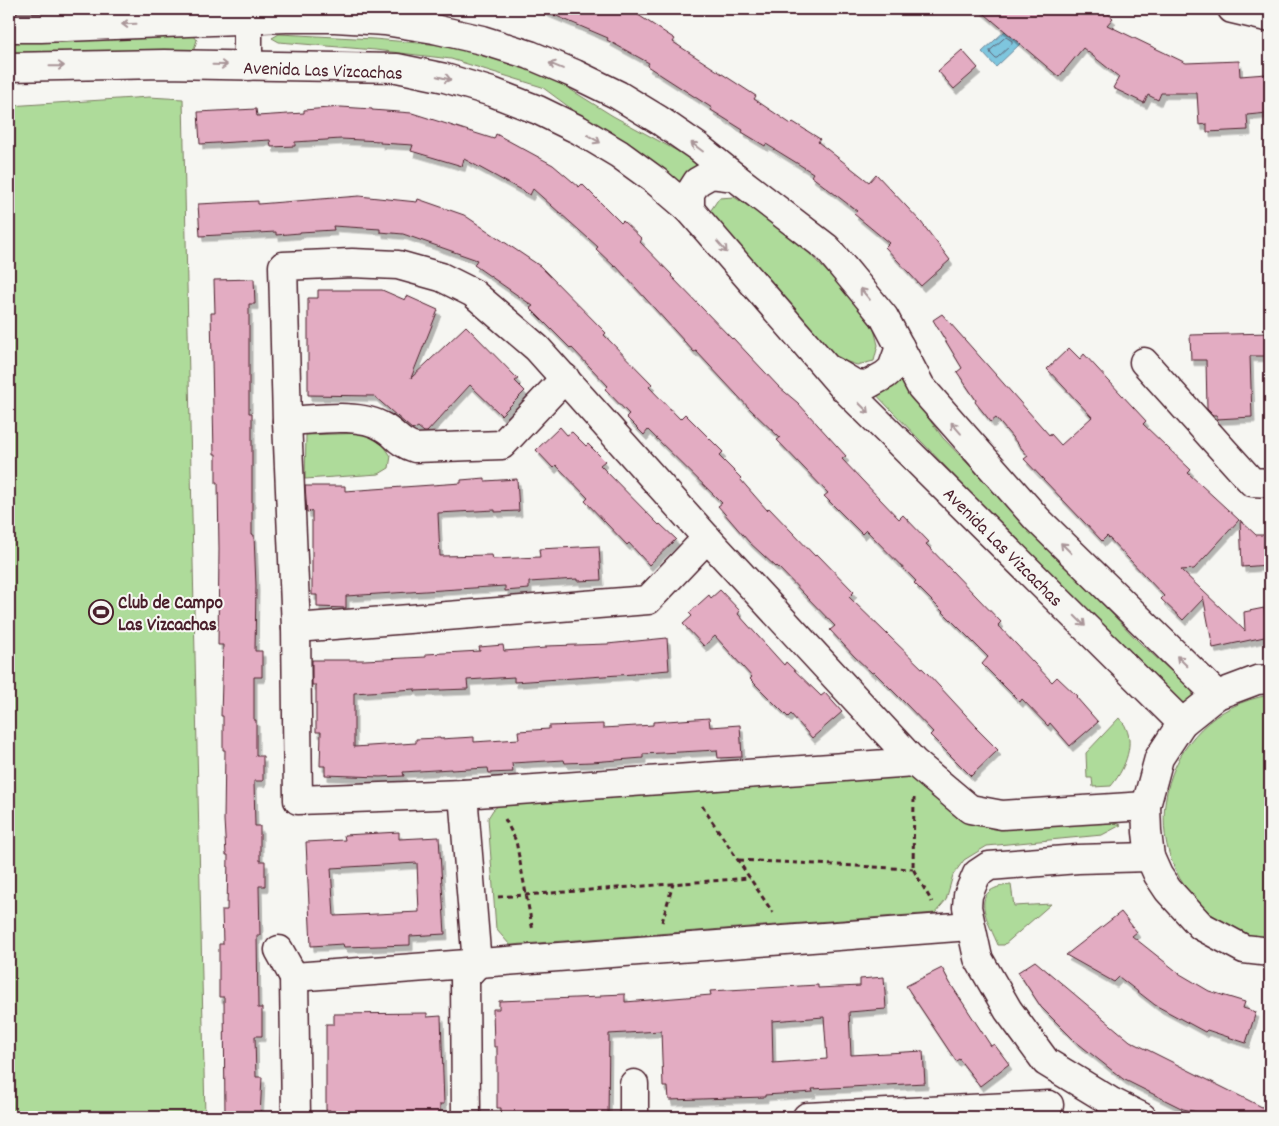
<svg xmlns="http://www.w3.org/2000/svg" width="1279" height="1126" font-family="Dekko,sans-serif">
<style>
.green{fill:#aedb9a;stroke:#7c7d62}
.water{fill:#7ec6de;stroke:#698396}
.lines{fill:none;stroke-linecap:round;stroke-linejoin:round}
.shore{stroke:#5f6273;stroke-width:1}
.building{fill:#e3acc2;stroke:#4a1f2b;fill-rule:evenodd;filter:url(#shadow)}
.minor-casing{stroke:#4a1f2b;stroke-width:31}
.path{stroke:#4a1f2b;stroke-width:3;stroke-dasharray:5 4;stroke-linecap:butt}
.minor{stroke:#f6f6f2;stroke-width:28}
.oneway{stroke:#a99598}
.labels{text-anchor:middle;stroke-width:4;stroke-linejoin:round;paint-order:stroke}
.street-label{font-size:19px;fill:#4a1f2b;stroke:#f6f6f2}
.poi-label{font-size:19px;font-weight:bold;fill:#4a1f2b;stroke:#f6f6f2;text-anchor:start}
</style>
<defs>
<filter id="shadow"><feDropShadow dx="3" dy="5.5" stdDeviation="0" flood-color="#0004"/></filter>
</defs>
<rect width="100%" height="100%" fill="#f6f6f2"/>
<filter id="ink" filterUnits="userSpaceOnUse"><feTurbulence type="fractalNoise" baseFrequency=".02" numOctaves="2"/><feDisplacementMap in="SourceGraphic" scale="10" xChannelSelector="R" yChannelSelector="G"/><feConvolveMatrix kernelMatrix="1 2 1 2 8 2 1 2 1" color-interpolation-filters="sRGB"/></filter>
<g filter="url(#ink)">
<g class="green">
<polygon points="192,33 197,40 193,52 9,53 9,37"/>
<polygon points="279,34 374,39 452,46 547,75 613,116 714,171 693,199 542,87 451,59 375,50 279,42 272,38"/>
<polygon points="149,97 183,99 205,1117 9,1117 9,106"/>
<polygon points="734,197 790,233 842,288 874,329 878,345 874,361 857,365 832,357 709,213 719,198"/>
<polygon points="892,369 943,438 1140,643 1192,690 1193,698 1189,702 1179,703 995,518 867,385"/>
<polygon points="365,433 379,439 391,456 389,468 379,474 305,479 306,435"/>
<path d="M1270 695V940C1253 938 1236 930 1221 921 1124 859 1158 712 1270 695Z"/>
<path d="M1119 718C1121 721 1125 724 1126 728 1135 746 1123 772 1111 786L1093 787 1092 778H1087L1086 753Z"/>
<polygon points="912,772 971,819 987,826 1099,818 1121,825 1102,835 987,846 964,860 953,875 946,900 935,913 510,945 496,929 488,818 493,810 506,799"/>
<path d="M1011 885 1014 906 1051 904 1004 945H998C987 919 967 888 1011 885Z"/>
</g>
<polygon class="water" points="1007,29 1021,43 996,67 982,52"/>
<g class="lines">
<polygon class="shore" points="1006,37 1012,41 1012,44 997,58 995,58 991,54 990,51"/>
</g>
<g class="building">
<polygon points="540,9 629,9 675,39 673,42 756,96 754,99 791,124 793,122 820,139 818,142 869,182 876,174 921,222 950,260 921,286 885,247 889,243 854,214 857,211 811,176 813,173 766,144 765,146 742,132 743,130 711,110 712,108 647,66 649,63 607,40 608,38"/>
<polygon points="979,9 1102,9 1113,18 1107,25 1186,63 1239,61 1240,76 1266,74 1268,113 1247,115 1248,130 1207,132 1207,124 1199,125 1197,93 1161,93 1158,100 1148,95 1144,103 1113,88 1119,77 1083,48 1059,77"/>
<polygon points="962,50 978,68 954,89 938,71"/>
<polygon points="341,107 372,109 372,110 412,113 494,139 496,134 553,165 579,187 582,184 621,223 623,221 642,239 640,242 672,275 671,276 732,339 733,338 779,387 798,403 846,456 842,459 899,519 903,515 929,542 926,544 1001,622 998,625 1052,682 1057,677 1077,696 1076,697 1098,722 1070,746 1050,723 1048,726 1022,699 1020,702 982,664 988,657 914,583 916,581 866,530 862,534 824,496 828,493 777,440 780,438 750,409 696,351 694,352 616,266 615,267 596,249 598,247 533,189 530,195 464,159 462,166 411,151 413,145 380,143 380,141 341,139 295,142 295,146 271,147 270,140 200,144 198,112 256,109 257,116 304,113 304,110"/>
<polygon points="359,196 417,202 418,199 464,215 540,266 606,333 604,335 652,384 649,387 680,419 685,414 723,452 719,456 741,478 740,479 767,510 769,508 815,556 817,554 854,592 849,597 927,673 977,727 976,728 998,750 971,776 930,735 933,732 905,703 874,672 872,673 854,656 830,630 835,626 777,566 776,567 749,542 718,506 722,503 648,430 644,435 626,417 629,414 605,389 608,386 572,348 571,349 530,308 533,306 474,265 477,260 403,234 380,232 380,229 333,226 334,230 300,232 300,233 276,235 276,232 200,236 198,204 258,201 258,204"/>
<polygon points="254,279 255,304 249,304 249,413 252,413 252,535 254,535 256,586 255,651 262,651 262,677 254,677 254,720 256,720 256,756 263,756 263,781 254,781 255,826 260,826 260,861 265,861 265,886 259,886 260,935 257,935 258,1008 262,1008 262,1036 255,1036 256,1077 262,1077 260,1117 225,1117 224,997 219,997 219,944 223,944 222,910 227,910 228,855 226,855 224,820 225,750 223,750 223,716 221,716 223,645 218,645 219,549 218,483 216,483 216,454 214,454 211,313 215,313 214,280"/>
<polygon points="318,290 382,290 405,300 407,296 438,310 411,378 466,326 518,379 515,381 525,391 501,415 470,385 427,432 424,432 418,427 413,430 374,396 308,395 308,298 318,298"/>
<polygon points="942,314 1050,436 1051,434 1061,445 1092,417 1047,369 1069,348 1080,359 1084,354 1146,421 1143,424 1191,470 1188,473 1239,520 1194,569 1181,570 1245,631 1244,612 1264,608 1269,636 1213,648 1203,596 1203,599 1183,620 1161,599 1164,596 1129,559 1107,536 1102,541 1024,459 1028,456 996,418 991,422 975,402 976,400 957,372 962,368 933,320"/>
<polygon points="1270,333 1270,356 1250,356 1252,417 1217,419 1217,415 1213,415 1207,409 1206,360 1191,360 1190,335"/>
<polygon points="560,427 567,435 572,432 586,446 588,444 605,461 600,465 659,525 660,524 676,539 649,565 629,543 627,545 585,501 588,498 556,465 553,468 536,450"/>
<polygon points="485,478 485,481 517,479 519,511 495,512 495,510 438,513 440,556 492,555 493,559 540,557 539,549 599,546 601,580 577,581 577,579 529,582 529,589 505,591 505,586 346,596 346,608 317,607 317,595 312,595 312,511 307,512 305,486 345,486 345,491 461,483 461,480"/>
<polygon points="1240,520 1256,535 1267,535 1268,565 1242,567"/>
<polygon points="720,590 740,611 738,614 784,665 786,662 821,696 825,693 842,712 812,738 791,714 788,717 750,679 752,677 715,636 704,646 683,624 692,616 689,613 709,595 711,598"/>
<polygon points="667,638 669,670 634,673 634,674 514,682 514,677 467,680 468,689 415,691 415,689 354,693 354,747 416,743 416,739 440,738 440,739 474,737 474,742 519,739 518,731 549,729 549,726 603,724 603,728 653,725 653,722 709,718 710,727 740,725 742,757 718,758 717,750 643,754 643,758 592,762 565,763 564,760 512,763 513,772 489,773 488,768 451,770 451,769 403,772 404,776 380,777 325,775 325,766 320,766 321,732 316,732 316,685 312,685 312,660 364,660 426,657 426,654 480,651 479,647 503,645 504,651 546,648 546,646 607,644"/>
<path d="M399 832V839L439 837 445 934 410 936V945L344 947 343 944 311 946 306 842 345 840 344 835ZM417 863 419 912 334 916 331 868Z"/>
<polygon points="1121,912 1137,932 1132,936 1180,974 1209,991 1245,1002 1243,1008 1256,1012 1246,1043 1207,1030 1205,1032 1155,1005 1119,977 1114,982 1066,955"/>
<polygon points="1035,961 1130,1041 1270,1111 1270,1117 1207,1117 1207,1114 1183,1109 1123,1079 1075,1041 1041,1007 1018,972"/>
<polygon points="942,968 950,983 991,1046 994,1044 1009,1064 980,1086 959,1059 956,1061 906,986"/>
<path d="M884 977 886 1009 849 1012 851 1055 923 1051 925 1083 812 1089 813 1092 765 1095V1097L669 1100 668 1087H663L661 1031 609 1034 608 1117H501V1108H497V1047H494L493 1009H499V1001L601 997V995L625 994V1002L711 995 710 991 818 985V988L860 986V979ZM824 1017 827 1059 773 1063 772 1021Z"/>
<polygon points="427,1013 427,1017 441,1016 444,1104 440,1104 440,1117 330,1117 330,1110 326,1110 326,1024 334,1024 334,1014"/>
</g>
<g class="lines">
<defs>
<g id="minor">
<polyline points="248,9 248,66"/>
<polyline points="1232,9 1270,18"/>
<polyline points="9,28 41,28 286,18 335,18 385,21 434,29 482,40 530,55 575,74 618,95 659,120 698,147 735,177 827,248 884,317 921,387 1037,519 1217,695"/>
<polyline points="9,67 164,64 397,68 445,78 492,92 538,110 579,130 619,154 656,181 690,210 844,388 1182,723"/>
<polyline points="690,210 690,193 697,182 711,174 735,177"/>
<polyline points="1144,362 1252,482 1270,483"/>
<polyline points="833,371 855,384 867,385 885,375 892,369 900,347"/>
<path d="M287 421C314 420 359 412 383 427 396 434 398 443 415 448L502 445 565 378"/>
<polyline points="296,628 648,600 707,538"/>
<polyline points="1270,679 1257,680 1217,695 1182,723 1159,758 1146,806 1147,832 1150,857 1158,875 1168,890 1201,926 1244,949 1270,952"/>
<polyline points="914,762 463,794 298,800 296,628 287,421 283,266 352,263 398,265 441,277 473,293 537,348 707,538 914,762 970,809 1002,815 1146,806"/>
<polyline points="463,794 477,964 465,977 466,1117"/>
<polyline points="279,950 294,977 970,926"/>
<polyline points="294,977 296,1117"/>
<polyline points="634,1117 634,1084"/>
<polyline points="807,1117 1049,1105"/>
<polyline points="1142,1117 1110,1101 1046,1062 1008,1010 978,958 967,907 968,895 977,874 989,866 1078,859 1150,857"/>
</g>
</defs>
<use href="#minor" class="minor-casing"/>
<g class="path">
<polyline points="914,798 913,869 932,902"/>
<polyline points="702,806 773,913"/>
<polyline points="505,819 516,841 533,931"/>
<polyline points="739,860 913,869"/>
<polyline points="498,897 750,878"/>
<polyline points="662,922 673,884"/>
</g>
<use href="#minor" class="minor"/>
</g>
<defs><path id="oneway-shaft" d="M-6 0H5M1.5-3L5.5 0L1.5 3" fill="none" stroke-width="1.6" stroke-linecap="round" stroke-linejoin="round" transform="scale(1.25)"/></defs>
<g class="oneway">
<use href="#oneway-shaft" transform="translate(129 24) rotate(178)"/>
<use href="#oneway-shaft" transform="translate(220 65) rotate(1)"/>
<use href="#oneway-shaft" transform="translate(57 66) rotate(-1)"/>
<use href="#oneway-shaft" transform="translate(556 66) rotate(-157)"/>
<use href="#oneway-shaft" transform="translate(444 78) rotate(14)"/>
<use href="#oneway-shaft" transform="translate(594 139) rotate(31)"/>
<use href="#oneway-shaft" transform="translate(697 147) rotate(-143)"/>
<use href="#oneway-shaft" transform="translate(722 247) rotate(49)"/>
<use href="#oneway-shaft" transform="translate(865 294) rotate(-130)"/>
<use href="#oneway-shaft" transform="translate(864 408) rotate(45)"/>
<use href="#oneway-shaft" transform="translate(956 428) rotate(-131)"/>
<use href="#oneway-shaft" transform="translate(1066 548) rotate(-135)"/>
<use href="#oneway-shaft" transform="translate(1080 621) rotate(45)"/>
<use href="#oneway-shaft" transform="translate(1182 661) rotate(-136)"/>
</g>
</g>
<defs>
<symbol id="stadium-ring" viewBox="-11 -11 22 22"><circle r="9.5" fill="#f6f6f2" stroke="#4a1f2b" stroke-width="1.5"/><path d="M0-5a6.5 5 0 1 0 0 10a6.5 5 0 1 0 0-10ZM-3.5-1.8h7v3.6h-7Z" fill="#4a1f2b"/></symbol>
</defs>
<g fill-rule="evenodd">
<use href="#stadium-ring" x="87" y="598" width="28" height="28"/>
</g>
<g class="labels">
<g class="street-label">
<text transform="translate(323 69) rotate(2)" y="7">Avenida Las Vizcachas</text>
<text transform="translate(1004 546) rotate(45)" y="7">Avenida Las Vizcachas</text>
</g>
<g class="poi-label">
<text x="118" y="608">Club de Campo<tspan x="118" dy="22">Las Vizcachas</tspan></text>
</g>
</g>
<rect width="1279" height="1126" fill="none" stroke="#f6f6f2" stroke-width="30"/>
<rect x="15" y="15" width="1249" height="1096" fill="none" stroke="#4a1f2b" stroke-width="2" filter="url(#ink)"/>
</svg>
